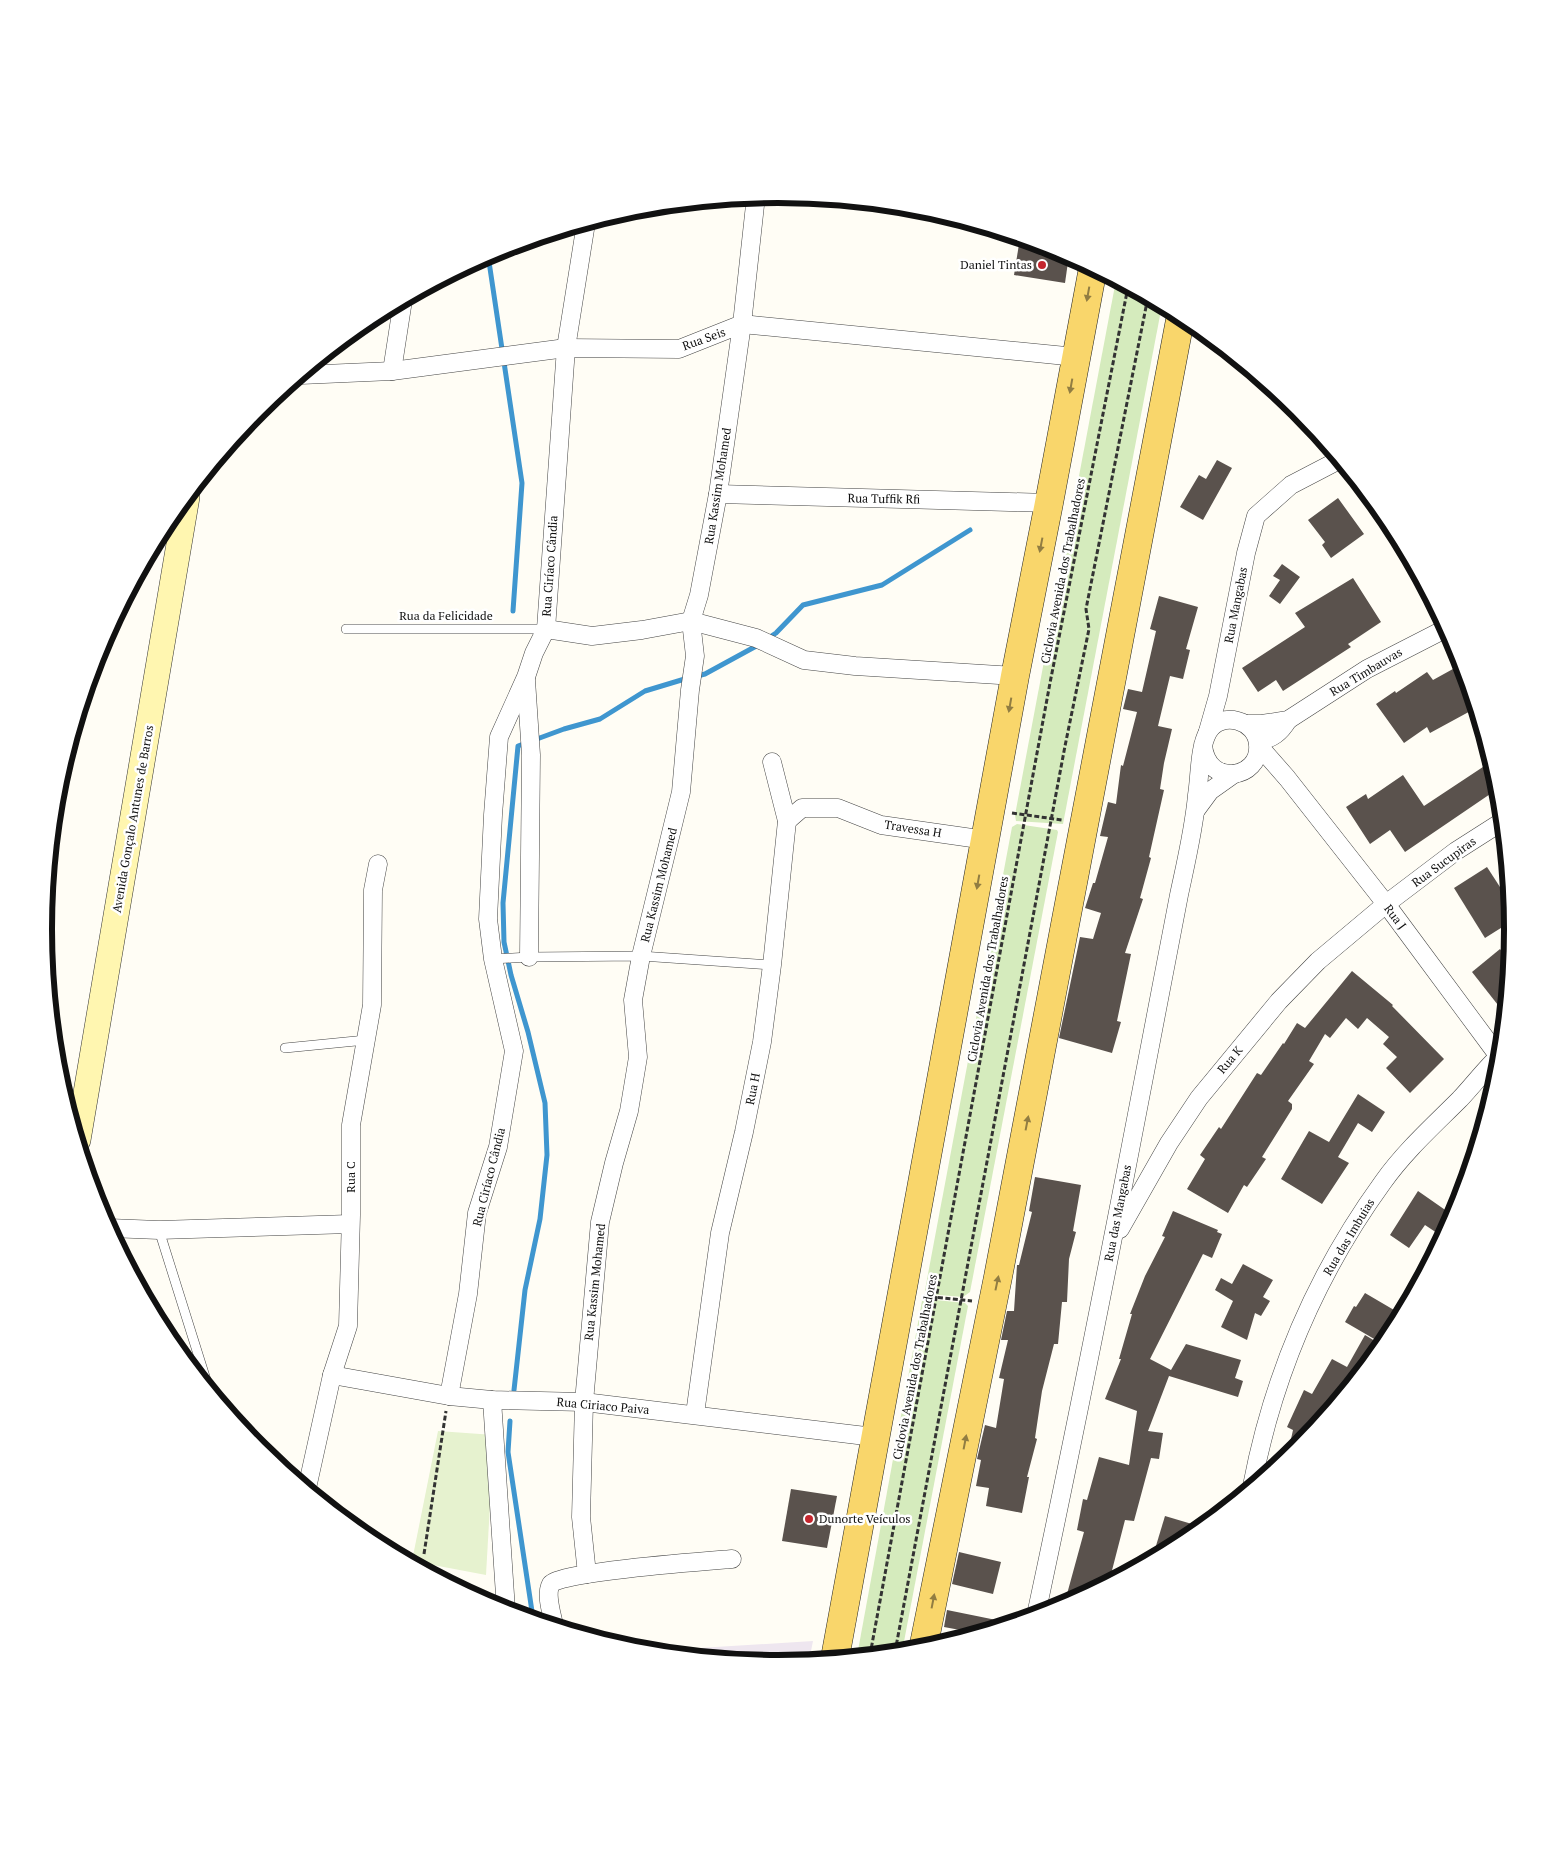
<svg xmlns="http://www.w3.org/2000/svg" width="1557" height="1858" font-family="'PT Serif',serif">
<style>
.industrial{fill:#eee6ef}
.green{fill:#d5ebbd}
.pitch{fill:#e6f2cf}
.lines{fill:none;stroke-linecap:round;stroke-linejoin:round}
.stream{stroke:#3f96cf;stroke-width:5}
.building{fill:#5a524d}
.service-casing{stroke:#444;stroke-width:10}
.minor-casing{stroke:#444;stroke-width:19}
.secondary-casing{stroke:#333;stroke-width:26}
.primary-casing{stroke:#222;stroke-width:29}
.path{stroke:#333;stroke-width:3;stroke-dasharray:5 2.5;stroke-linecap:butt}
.service{stroke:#fff;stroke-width:9}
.minor{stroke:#fff;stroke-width:18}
.secondary{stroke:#fff6b0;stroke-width:25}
.primary{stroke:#f9d66b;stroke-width:28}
.oneway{fill:#917d42}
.poi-dot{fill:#c4262e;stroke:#fff;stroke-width:2}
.labels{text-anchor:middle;stroke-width:5;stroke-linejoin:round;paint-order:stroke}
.poi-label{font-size:12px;fill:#111;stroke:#fff;text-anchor:end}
.street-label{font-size:12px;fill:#111;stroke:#fff}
.rim{fill:none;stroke:#111;stroke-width:6}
</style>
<rect width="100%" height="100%" fill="#fffdf5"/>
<polygon class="industrial" points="813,1641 809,1661 778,1664 650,1651"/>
<g class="green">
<polygon points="1116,280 1162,305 1063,824 1016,821 1015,815"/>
<polygon points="1017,824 1057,830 1058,832 970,1292 963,1297 927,1294 925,1290 1012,827"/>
<polygon points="926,1299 965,1303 968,1306 902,1652 857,1656 922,1301"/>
</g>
<polygon class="pitch" points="438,1431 494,1435 486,1575 412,1561"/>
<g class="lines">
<g class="stream">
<polyline points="488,255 522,483 513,611"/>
<polyline points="767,639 776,633 803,605 882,585 970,530"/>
<polyline points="697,676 705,674 760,644"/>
<polyline points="514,1390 525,1290 540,1219 547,1155 545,1103 528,1032 511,975 504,942 503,903 518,746 564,729 600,719 645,691 688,678"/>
<polyline points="510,1421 508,1452 533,1618"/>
</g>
</g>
<g class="building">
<polygon points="1020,238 1060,250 1069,255 1065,283 1014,275"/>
<polygon points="1217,460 1232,468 1203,520 1180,507 1199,475 1206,479"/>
<polygon points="1338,498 1364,534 1331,558 1322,545 1325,542 1308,520"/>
<polygon points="1282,564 1300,577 1280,604 1269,596 1280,580 1273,576"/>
<polygon points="1353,578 1381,622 1348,644 1351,647 1283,691 1276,680 1258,692 1242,668 1305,627 1295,613"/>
<polygon points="1159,596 1198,607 1186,649 1190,650 1183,679 1170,676 1158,726 1172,729 1164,763 1160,789 1164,790 1149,857 1151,858 1140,898 1143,899 1125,953 1131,954 1117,1021 1121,1022 1112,1053 1059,1038 1080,937 1093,939 1101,913 1085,908 1093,883 1095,883 1108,837 1100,836 1108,802 1116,804 1121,765 1123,766 1137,712 1123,709 1128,689 1142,692 1156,631 1150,629"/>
<polygon points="1462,664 1476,708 1430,733 1427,727 1404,743 1376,704 1395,691 1396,693 1427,672 1433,680"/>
<polygon points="1492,761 1499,788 1405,852 1390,830 1370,844 1346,807 1366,794 1368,799 1403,775 1424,806"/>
<polygon points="1487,867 1511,904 1512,921 1485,938 1454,888"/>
<polygon points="1500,949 1510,962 1505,1014 1472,972"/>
<polygon points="1352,971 1393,1005 1392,1006 1444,1059 1410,1093 1386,1068 1397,1057 1383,1044 1389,1037 1367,1018 1358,1029 1346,1018 1330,1038 1325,1034 1309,1061 1314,1064 1288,1101 1292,1104 1292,1109 1262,1157 1266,1159 1247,1187 1244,1185 1228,1213 1187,1189 1205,1159 1200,1155 1219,1127 1221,1129 1257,1073 1261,1075 1283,1043 1284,1044 1297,1023 1305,1028"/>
<polygon points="1358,1094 1385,1112 1372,1132 1358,1123 1338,1157 1349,1163 1322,1204 1281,1179 1309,1131 1329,1142"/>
<polygon points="1035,1177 1081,1185 1073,1231 1076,1232 1069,1259 1067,1302 1062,1302 1058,1344 1054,1344 1042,1391 1035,1438 1037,1439 1027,1477 1029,1477 1022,1513 986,1506 989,1488 976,1486 981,1460 977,1459 985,1425 996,1428 1004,1379 999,1378 1008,1340 1001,1340 1007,1311 1014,1311 1017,1265 1019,1265 1032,1212 1029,1211"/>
<polygon points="1418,1191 1451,1214 1437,1233 1425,1225 1409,1248 1390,1235"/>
<polygon points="1173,1211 1218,1230 1217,1232 1222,1234 1212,1258 1203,1254 1150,1359 1171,1370 1186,1344 1241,1360 1235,1378 1243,1381 1238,1397 1169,1376 1148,1431 1163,1433 1159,1459 1151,1458 1134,1521 1125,1520 1109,1582 1064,1605 1084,1532 1077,1530 1083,1499 1087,1500 1099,1457 1129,1465 1137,1411 1105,1399 1121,1359 1119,1359 1132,1314 1130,1314 1145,1276 1165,1237 1162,1236"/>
<polygon points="1243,1264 1273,1280 1263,1297 1270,1301 1261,1316 1255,1313 1247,1340 1221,1327 1233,1301 1215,1290 1221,1278 1232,1284"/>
<polygon points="1365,1293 1394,1310 1376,1340 1345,1322 1354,1306 1356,1307"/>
<polygon points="1365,1335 1380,1344 1372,1359 1298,1449 1287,1457 1293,1430 1287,1427 1304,1390 1312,1394 1332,1359 1347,1367"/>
<polygon points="791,1489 837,1496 827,1548 782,1541"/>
<polygon points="1165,1516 1202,1527 1186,1540 1152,1559"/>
<polygon points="959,1552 1001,1562 993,1594 952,1584"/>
<polygon points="947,1610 1011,1623 976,1633 944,1627"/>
</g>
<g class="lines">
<defs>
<g id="service">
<polyline points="346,629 546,629"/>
<polyline points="493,959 529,957 641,956 772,965"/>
<polyline points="285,1048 366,1040"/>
<polyline points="159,1230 208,1386"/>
</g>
<g id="minor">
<polyline points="392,371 403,300"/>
<polyline points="301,375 392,371 566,348 679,349 742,324 1076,357"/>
<polyline points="718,494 1049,503"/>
<polyline points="546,629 592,636 642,630 691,621 756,638 804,660 855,666 1015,676"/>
<polyline points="526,680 531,755 529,957"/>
<polyline points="1247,724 1262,724 1288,720 1367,669 1447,628"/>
<polyline points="1208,731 1218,696 1246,553 1256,516 1291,485 1339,460"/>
<path d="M1258 742C1273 738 1280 733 1288 720"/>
<polyline points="1259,746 1287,778 1386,904 1500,1058"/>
<polyline points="1196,810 1210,791 1234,774"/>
<polyline points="787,821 802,808 838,808 881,825 986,840"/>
<polyline points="109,1228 159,1230 350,1224"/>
<polyline points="1120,1229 1169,1143 1199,1098 1279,1001 1318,961 1386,904 1456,851 1503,821"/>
<polyline points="332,1375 449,1396 492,1400 584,1402 874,1437"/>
<polyline points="449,1396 468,1294 477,1213 498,1147 514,1051 493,959 488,919 493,815 499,737 526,677 534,653 546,629 566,348 586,223"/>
<polyline points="492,1400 506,1610"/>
<polyline points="695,1414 720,1233 744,1132 762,1042 772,965 787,821 772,762"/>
<path d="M1252 1486C1273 1376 1317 1273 1383 1182 1405 1151 1433 1126 1460 1099 1474 1084 1486 1068 1501 1054"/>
<polyline points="307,1488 332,1375 348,1326 351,1215 351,1125 372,1005 373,890 378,864"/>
<polyline points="587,1574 581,1517 584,1402 600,1222 614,1163 629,1111 638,1057 633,1000 641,956 681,792 690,690 695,656 691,621 699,595 718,494 742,324 756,196"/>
<path d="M1036 1615C1075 1433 1111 1250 1146 1067 1157 1010 1168 952 1179 895 1186 862 1194 829 1197 795 1200 777 1199 748 1208 732 1221 710 1257 720 1258 745 1261 779 1207 788 1203 745"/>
<path d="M554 1625C552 1614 545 1594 551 1584 560 1572 708 1561 732 1559"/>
</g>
<polyline id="secondary" points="78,1140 187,497"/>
<g id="primary">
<polyline points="923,1649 998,1277 1181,315"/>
<polyline points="835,1658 1015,676 1049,503 1093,268"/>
</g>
</defs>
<use href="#service" class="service-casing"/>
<use href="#minor" class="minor-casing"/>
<use href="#secondary" class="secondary-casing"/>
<use href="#primary" class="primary-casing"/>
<g class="path">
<polyline points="1012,813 1062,820"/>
<polyline points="923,1296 972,1301"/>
<polyline points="424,1554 446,1411"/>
<polyline points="895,1652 1065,746 1089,629 1086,609 1148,297"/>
<polyline points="870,1655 1050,683 1128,287"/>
</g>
<use href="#service" class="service"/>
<use href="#minor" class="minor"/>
<use href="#secondary" class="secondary"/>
<use href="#primary" class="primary"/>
</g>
<defs><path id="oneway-solid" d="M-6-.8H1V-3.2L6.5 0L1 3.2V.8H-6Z" transform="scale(1.25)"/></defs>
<g class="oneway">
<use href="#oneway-solid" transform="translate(1088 294) rotate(100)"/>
<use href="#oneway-solid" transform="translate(1071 386) rotate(100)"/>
<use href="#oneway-solid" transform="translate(1041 545) rotate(101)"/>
<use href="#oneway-solid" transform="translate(1010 705) rotate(100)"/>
<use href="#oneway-solid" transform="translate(978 882) rotate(100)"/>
<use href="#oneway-solid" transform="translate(1027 1123) rotate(-79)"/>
<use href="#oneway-solid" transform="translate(997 1283) rotate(-78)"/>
<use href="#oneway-solid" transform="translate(965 1442) rotate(-79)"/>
<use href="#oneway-solid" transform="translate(933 1601) rotate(-79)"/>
</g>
<g class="poi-dot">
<circle cx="1042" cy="265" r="5"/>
<circle cx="809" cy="1519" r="5"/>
</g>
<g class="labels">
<g class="poi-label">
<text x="1032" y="269">Daniel Tintas</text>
<text x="819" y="1523" text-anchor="start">Dunorte Veículos</text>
</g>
<g class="street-label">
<text transform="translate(704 339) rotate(-20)" y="4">Rua Seis</text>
<text transform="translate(718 486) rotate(-81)" y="4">Rua Kassim Mohamed</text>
<text transform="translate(884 499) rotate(1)" y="4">Rua Tuffik Rfi</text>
<text transform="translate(550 566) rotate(-86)" y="4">Rua Ciríaco Cândia</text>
<text transform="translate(1063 571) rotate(-79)" y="4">Ciclovia Avenida dos Trabalhadores</text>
<text transform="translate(1236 605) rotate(-79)" y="4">Rua Mangabas</text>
<text x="446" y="620">Rua da Felicidade</text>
<text transform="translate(1366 672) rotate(-31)" y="4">Rua Timbauvas</text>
<text transform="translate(133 819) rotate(-80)" y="4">Avenida Gonçalo Antunes de Barros</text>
<text transform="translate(913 829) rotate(9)" y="4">Travessa H</text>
<text transform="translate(1444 862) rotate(-36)" y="4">Rua Sucupiras</text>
<text transform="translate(659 885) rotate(-76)" y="4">Rua Kassim Mohamed</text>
<text transform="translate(1395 917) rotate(53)" y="4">Rua J</text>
<text transform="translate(988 969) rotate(-80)" y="4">Ciclovia Avenida dos Trabalhadores</text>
<text transform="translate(1230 1060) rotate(-50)" y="4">Rua K</text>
<text transform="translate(753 1089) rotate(-79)" y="4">Rua H</text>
<text transform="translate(351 1177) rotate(-90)" y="4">Rua C</text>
<text transform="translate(489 1177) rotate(-76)" y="4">Rua Ciríaco Cândia</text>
<text transform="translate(1118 1213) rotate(-79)" y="4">Rua das Mangabas</text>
<text transform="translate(1349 1237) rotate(-59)" y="4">Rua das Imbuias</text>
<text transform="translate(595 1282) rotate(-84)" y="4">Rua Kassim Mohamed</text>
<text transform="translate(915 1367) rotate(-79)" y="4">Ciclovia Avenida dos Trabalhadores</text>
<text transform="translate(603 1406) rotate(5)" y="4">Rua Ciriaco Paiva</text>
</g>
</g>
<path d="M0 0H1557V1858H0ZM52 929a726 726 0 1 1 1452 0a726 726 0 1 1-1452 0Z" fill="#fff" fill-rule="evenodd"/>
<path class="rim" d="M52 929a726 726 0 1 1 1452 0a726 726 0 1 1-1452 0Z"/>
</svg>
